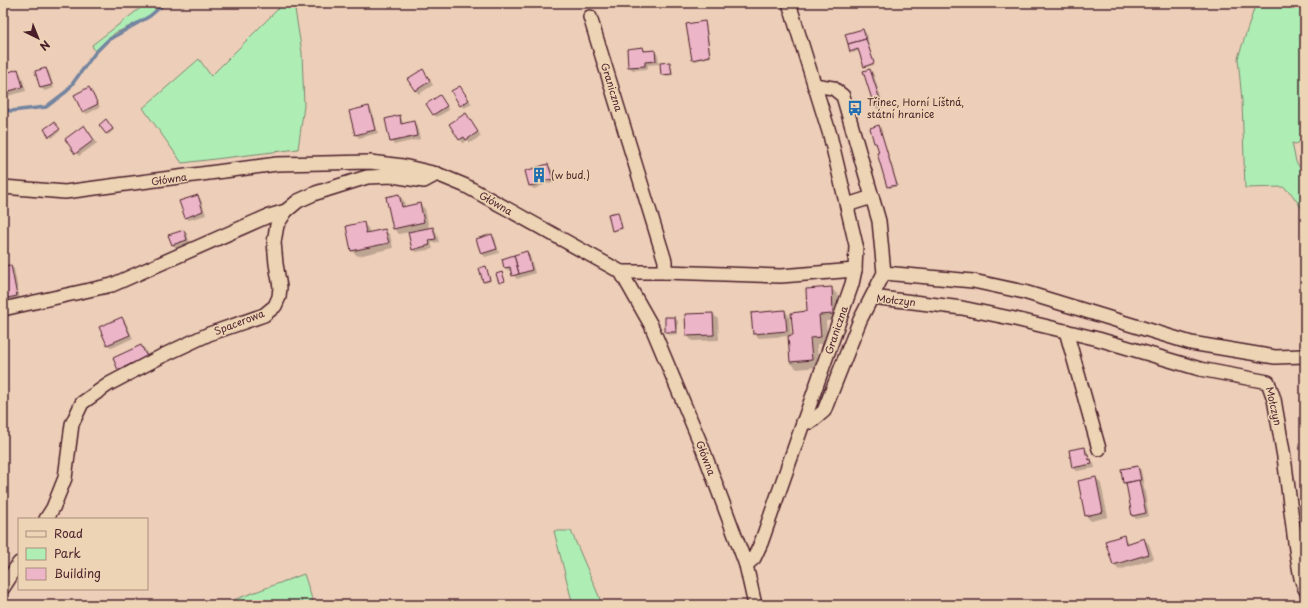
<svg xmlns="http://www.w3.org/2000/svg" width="1308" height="608" font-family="'Playpen Sans',sans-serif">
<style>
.green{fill:#aeeeb5;stroke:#7c8670}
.shadow{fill:#0003}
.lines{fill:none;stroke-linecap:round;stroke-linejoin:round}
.stream{stroke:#7384a0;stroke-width:3.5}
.building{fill:#edb5c8;stroke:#4a1f2b}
.minor-casing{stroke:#4a1f2b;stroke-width:16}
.minor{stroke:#edd4b4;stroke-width:13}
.labels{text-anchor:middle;stroke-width:3;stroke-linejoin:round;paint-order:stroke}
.street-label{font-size:10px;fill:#4a1f2b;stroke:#edd4b4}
.poi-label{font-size:10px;fill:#4a1f2b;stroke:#edd4b4;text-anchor:start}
</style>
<rect width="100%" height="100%" fill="#edceb8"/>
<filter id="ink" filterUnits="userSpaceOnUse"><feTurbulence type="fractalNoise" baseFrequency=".025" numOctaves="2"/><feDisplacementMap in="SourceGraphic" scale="8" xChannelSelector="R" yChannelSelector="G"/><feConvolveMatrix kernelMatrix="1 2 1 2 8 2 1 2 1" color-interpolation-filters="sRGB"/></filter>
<g filter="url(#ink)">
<g class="green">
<polygon points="147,3 161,3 148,18 115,33 95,52 92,45"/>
<polygon points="284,3 294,3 302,53 304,106 298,149 182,163 143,108 199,59 211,76"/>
<polygon points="1256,3 1305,3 1305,139 1296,144 1292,143 1296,162 1305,175 1305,213 1291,193 1283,187 1245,188 1242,101 1238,58"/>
<polygon points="554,531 571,531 598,594 602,605 573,605"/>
<polygon points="304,574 314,605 220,605"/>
</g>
<g class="shadow">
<polygon points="358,3 368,3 368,4 363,9"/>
<polygon points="613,3 631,3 632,5 617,8"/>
<polygon points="704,22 706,24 711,57 695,61 693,59"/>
<polygon points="863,30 866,33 874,65 866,67 860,50 853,53 851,51"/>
<polygon points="643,48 646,51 654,51 658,55 659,64 648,65 648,69 633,70 629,67"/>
<polygon points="670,63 671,64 673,75 664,76 662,75 661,64"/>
<polygon points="46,69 49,72 54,88 45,91 41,88 37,72"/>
<polygon points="423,70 433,85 419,94 415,90"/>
<polygon points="870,70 873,73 884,107 878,109 874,105"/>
<polygon points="18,71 21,74 26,91 3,97 3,75"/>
<polygon points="460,87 472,104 464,108 461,105"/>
<polygon points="89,88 92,92 100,107 87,114 83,111"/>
<polygon points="443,100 449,110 437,117 433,114"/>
<polygon points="369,107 372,111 378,133 359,138 356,134"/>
<polygon points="466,114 481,136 470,143 468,140 463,143 460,139"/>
<polygon points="399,116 402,120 403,124 413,122 417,125 420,139 394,145 391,141"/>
<polygon points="107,122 114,130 108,135 107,133"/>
<polygon points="55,125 60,131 52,138 45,130"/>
<polygon points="879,126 898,186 889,188 877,144 875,143"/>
<polygon points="87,129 97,143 79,156 76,153"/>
<polygon points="548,165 551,168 555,182 549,184 548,183 534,189 530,186"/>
<polygon points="399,195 404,201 405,207 420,204 425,209 429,228 433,228 436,231 439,242 431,243 433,249 416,252 413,249 409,232 399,234 394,229"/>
<polygon points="198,196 201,200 206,215 189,220 186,217"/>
<polygon points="618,213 623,229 614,231 612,230"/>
<polygon points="363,223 368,228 370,233 385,230 390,235 393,248 358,256 352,251"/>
<polygon points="184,231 187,234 190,243 176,248 173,245"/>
<polygon points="492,235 495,238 499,253 485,257 482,253"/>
<polygon points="527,253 530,256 535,273 517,279 513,275 512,270 509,271 505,268 503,259"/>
<polygon points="11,266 14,269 20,300 7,302 3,296 3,267"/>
<polygon points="485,267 491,281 485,283 484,281"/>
<polygon points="831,288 838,295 839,321 826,321 828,344 817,344 818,367 797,369 790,362 789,336 759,338 753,333 785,311 790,317 791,337 794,336 808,312"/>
<polygon points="713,314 718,319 719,340 692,341 687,335"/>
<polygon points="121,318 125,321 133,338 112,348 108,345 100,328"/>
<polygon points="675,318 678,321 678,334 669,335 666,331"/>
<polygon points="141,346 145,349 150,360 123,373 119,370 114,359"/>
<polygon points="1085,448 1088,452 1089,456 1094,464 1095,468 1077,471 1073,468"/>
<polygon points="1137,467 1141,470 1149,516 1136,519 1133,516 1127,486 1124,483 1122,470"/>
<polygon points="1096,478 1101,484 1108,517 1091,521 1086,516"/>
<polygon points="1123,536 1129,544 1144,539 1149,544 1154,559 1119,570 1114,565 1106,542"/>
</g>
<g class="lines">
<polyline class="stream" points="3,109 11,111 46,107 67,91 95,53 108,40 150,16 165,3"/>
</g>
<g class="building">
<polygon points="705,21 710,56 692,60 686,24"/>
<polygon points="863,29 866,39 848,44 845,34"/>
<polygon points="866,39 874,63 864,67 858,49 850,52 848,44"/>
<polygon points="643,47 644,51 655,50 656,61 645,62 645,66 628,67 627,49"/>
<polygon points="670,62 672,74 661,75 660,63"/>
<polygon points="46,68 52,85 40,88 35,71"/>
<polygon points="18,69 23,87 3,93 3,74"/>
<polygon points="423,69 430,81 415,91 407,79"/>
<polygon points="870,69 881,103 874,106 863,71"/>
<polygon points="460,86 469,100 460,106 451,91"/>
<polygon points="89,87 98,104 82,112 74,95"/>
<polygon points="440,95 447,106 433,115 426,104"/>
<polygon points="369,106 375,130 355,135 349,111"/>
<polygon points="466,113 478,132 466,140 464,137 459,140 449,124"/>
<polygon points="400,115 401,124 414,121 417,136 390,142 385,119"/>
<polygon points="106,119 113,129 106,134 99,125"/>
<polygon points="54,122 60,129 49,137 44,129"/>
<polygon points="84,125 94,140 75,154 65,139"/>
<polygon points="879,125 897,185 887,187 877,153 879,152 876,143 874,143 870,128"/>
<polygon points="548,164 553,179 537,182 538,184 529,186 525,171"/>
<polygon points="399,194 402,207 420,203 424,222 393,229 386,197"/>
<polygon points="198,195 203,211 185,218 179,201"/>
<polygon points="618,212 622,228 612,231 608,214"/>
<polygon points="364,222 366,233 385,229 389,243 351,251 346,226"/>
<polygon points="433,227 436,239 429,240 430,245 412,250 408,232"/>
<polygon points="184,230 187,240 172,245 168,235"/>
<polygon points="492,234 497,249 481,254 476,239"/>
<polygon points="527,251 532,270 519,274 514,255"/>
<polygon points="514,255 519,274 512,276 510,267 504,268 502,259"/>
<polygon points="11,265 17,296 3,299 3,266"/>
<polygon points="486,266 490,280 483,282 479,268"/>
<polygon points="502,272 505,281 499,283 496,274"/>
<polygon points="832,287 833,314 819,315 821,337 810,338 812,360 790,362 788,336 793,335 791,313 807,311 806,289"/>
<polygon points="785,310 787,331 753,334 751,313"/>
<polygon points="713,313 714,335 686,336 685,314"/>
<polygon points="122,317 130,335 107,345 99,327"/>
<polygon points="665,317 675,317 676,332 665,332"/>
<polygon points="141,345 147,357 118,370 113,358"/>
<polygon points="1085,447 1086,454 1088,454 1089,460 1091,459 1092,464 1072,468 1069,450"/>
<polygon points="1138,466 1141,480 1123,483 1121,469"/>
<polygon points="1096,477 1103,512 1085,516 1078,481"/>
<polygon points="1139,480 1146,513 1132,516 1126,483"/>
<polygon points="1124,535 1126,544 1144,538 1149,554 1113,565 1105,541"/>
</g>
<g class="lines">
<defs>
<g id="minor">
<polyline points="590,17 665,261 665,272"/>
<polyline points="3,187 65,192 277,164 370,162 403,166 437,174 466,186 621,272 651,325 702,447 746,565 755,605"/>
<polyline points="847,205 872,197"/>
<polyline points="621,272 665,272 781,276 855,270"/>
<polyline points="884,273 973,281 1024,292 1191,343 1275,357 1305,356"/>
<polyline points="872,297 962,308 1015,319 1098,339 1200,369 1268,382 1274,399 1284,457 1296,550 1301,578 1305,589"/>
<polyline points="3,309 112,285 266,217 286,211"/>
<polyline points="1066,331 1099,449"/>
<polyline points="803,422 811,422 824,411 860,320 884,273 879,221 843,96 833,88 814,85"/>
<polyline points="46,519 53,508 65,478 72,424 82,403 109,384 162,356 209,334 264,315 275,306 279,297 280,287 276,264 274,242 277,225 286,211 298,201 316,193 367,177 393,176 424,181 437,174"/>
<polyline points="746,565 754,558 761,543 852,284 855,270 856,245 830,135 789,3"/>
<polyline points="3,588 19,563"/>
</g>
</defs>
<use href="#minor" class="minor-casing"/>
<use href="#minor" class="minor"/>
</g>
</g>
<defs>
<symbol id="bus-bare" viewBox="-9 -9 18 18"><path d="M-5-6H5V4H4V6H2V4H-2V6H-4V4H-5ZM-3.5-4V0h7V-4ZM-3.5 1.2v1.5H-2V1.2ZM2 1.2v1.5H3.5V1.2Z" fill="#1f6fb2" stroke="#edd4b4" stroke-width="2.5" paint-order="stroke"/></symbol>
<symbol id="building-bare" viewBox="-9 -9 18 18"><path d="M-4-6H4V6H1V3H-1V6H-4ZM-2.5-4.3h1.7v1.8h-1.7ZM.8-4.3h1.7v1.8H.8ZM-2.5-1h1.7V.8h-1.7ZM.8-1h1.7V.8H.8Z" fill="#1f6fb2" stroke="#edd4b4" stroke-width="2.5" paint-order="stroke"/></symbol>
</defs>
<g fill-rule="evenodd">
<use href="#bus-bare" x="844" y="97" width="22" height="22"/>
<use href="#building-bare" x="528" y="164" width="22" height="22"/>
</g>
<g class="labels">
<g class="street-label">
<text transform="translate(612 87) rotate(73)" y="4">Graniczna</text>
<text transform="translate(169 179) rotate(-8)" y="4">Główna</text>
<text transform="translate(496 203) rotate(30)" y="4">Główna</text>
<text transform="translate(896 300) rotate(6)" y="4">Mołczyn</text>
<text transform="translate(239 322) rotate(-21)" y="4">Spacerowa</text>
<text transform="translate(836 330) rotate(-71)" y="4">Graniczna</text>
<text transform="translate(1274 406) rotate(77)" y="4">Mołczyn</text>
<text transform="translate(706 458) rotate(69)" y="4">Główna</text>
</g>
<g class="poi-label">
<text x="867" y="106">Třinec, Horní Líštná,<tspan x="867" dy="12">státní hranice</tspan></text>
<text x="551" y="179">(w bud.)</text>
</g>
</g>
<rect width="1308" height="608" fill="none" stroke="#edd4b4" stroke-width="16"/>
<rect x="8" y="8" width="1292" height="592" fill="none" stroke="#4a1f2b" stroke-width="1.5" filter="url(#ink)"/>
<rect x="18" y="518" width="130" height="72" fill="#edd4b4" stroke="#ac8c7d"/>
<rect x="26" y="531" width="20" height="6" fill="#edd4b4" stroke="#ac8c7d"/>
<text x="54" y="538" font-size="12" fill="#4a1f2b">Road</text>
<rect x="26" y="548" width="20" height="12" fill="#aeeeb5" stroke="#ac8c7d"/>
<text x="54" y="558" font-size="12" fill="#4a1f2b">Park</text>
<rect x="26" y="568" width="20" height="12" fill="#edb5c8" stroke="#ac8c7d"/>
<text x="54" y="578" font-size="12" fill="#4a1f2b">Building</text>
<g transform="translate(38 38) rotate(137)" stroke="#edd4b4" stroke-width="3" paint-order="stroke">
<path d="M0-3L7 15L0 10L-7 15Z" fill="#4a1f2b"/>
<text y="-6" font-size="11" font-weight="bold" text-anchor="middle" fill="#4a1f2b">N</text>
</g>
</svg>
